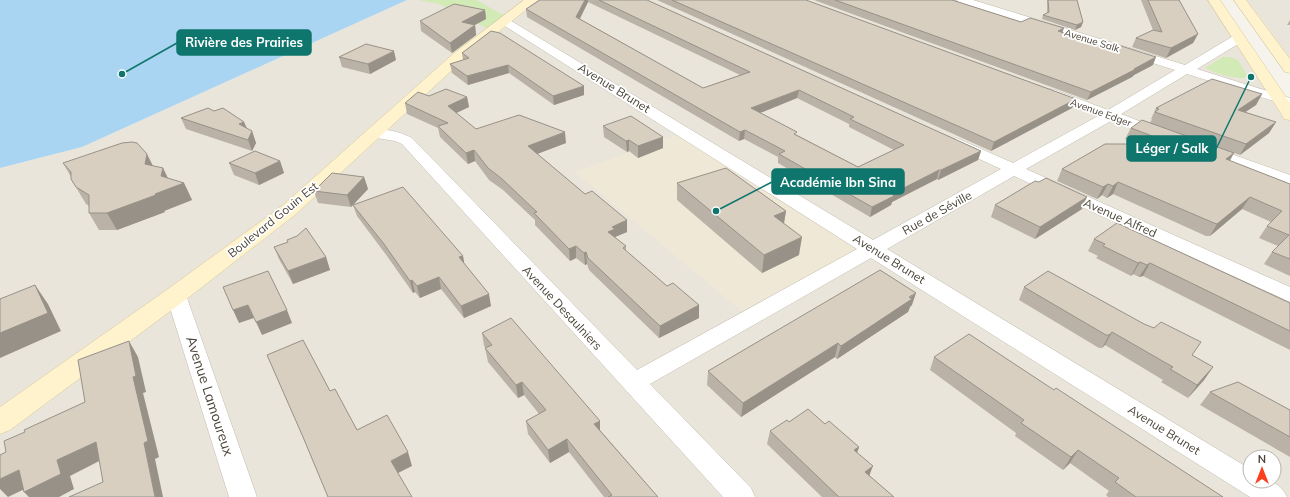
<svg xmlns="http://www.w3.org/2000/svg" width="1290" height="497" font-family="Mulish,sans-serif">
<style>
.residential{fill:#eae5da;fill-rule:evenodd}
.education{fill:#efe8d6}
.green{fill:#d2eab5}
.water{fill:#a9d4f2}
.lines{fill:none;stroke-linecap:round;stroke-linejoin:round}
.street-casing{stroke:#c2bbae;stroke-width:1}
.secondary-casing{stroke:#d6c79b;stroke-width:1}
.street{fill:#fff;fill-rule:evenodd}
.secondary{fill:#fff3cd;fill-rule:evenodd}
.wall{fill:#bab2a6;fill-rule:evenodd}
.shaded-wall{fill:#979187}
.building{fill:#d8cfc1;stroke:#979187;fill-rule:evenodd}
.labels{text-anchor:middle;stroke-width:3.5;stroke-linejoin:round;paint-order:stroke}
.far-street-label{font-size:10px;fill:#4b4439;stroke:#fff}
.street-label{font-size:12px;fill:#4b4439;stroke:#fff}
.near-street-label{font-size:14px;fill:#4b4439;stroke:#fff}
.leader{fill:none;stroke:#0f766e;stroke-width:1.5}
.callout-dot{fill:#0f766e;stroke:#fff;stroke-width:1.5}
.callout{fill:#0f766e;stroke:#0f766e;stroke-width:1.5}
.callout-label{font-size:13px;text-anchor:middle;font-weight:bold;fill:#fff}
</style>
<rect width="100%" height="100%" fill="#f6f3ec"/>
<g class="residential">
<path d="M407 0H1213L1290 118V497H0V168L82 147ZM1250 457H1274V481H1250Z"/>
<polygon points="1240,0 1290,0 1290,69"/>
</g>
<polygon class="education" points="685,132 872,249 749,317 575,172"/>
<g class="green">
<polygon points="419,0 476,0 509,18 492,31 439,4"/>
<path d="M1223 57H1230L1238 60 1248 77C1239 81 1214 73 1205 68Z"/>
</g>
<polygon class="water" points="0,0 407,0 82,147 0,168"/>
<g class="lines">
<defs>
<g id="street">
<path d="M957 0H973L1185 65 1235 35H1243L1245 38 1243 41 1197 69 1290 98V106L1187 74 1121 114 1165 131 1168 134 1165 137 1160 139 1155 137 1111 121 1026 169 1290 287V302L1014 176 887 249 1250 469V481C1267 481 1278 479 1287 497H1250L871 258 650 384 751 488 755 497H723L402 144 395 141 370 137 367 134 370 131C383 127 400 132 412 138L637 370 857 249 500 23 498 21 500 19H508L873 240 1001 169 951 146 948 143 951 140 956 138 961 140 1013 163 1098 116 1045 96 1043 93 1045 90 1050 89 1055 90 1108 110 1175 70 958 2Z"/>
<polygon points="1206,145 1290,175 1290,186 1200,153 1198,150 1200,147"/>
<polygon points="176,288 183,290 186,295 257,497 229,497 166,295 169,290"/>
</g>
<g id="secondary">
<polygon points="524,0 538,0 463,60 296,214 184,301 10,430 0,434 0,407 168,289 282,206 453,54"/>
<polygon points="1208,0 1220,0 1290,103 1290,120 1284,119 1282,115"/>
<polygon points="1234,0 1246,0 1290,59 1290,73 1285,72"/>
</g>
</defs>
<use href="#street" class="street-casing"/>
<use href="#secondary" class="secondary-casing"/>
<use href="#street" class="street"/>
<use href="#secondary" class="secondary"/>
</g>
<g class="wall">
<path d="M540 0H647L981 151 978 160 938 180 937 179 892 202 891 205 870 217 778 163V157L744 139 739 141 527 17 526 9ZM588 2 740 75 703 88 580 19ZM797 98 849 124V127L894 150 858 167 797 135 760 113Z"/>
<polygon points="657,0 806,0 1076,99 1072,108 991,151"/>
<polygon points="814,0 952,0 1021,22 1062,33 1153,65 1134,75 1132,77 1087,100"/>
<polygon points="1047,0 1077,0 1083,22 1081,27 1075,30 1042,19 1043,15 1047,13"/>
<polygon points="1141,0 1179,0 1198,34 1193,43 1166,58 1132,47 1136,38 1153,30"/>
<polygon points="485,10 486,19 475,25 476,35 452,53 421,31 420,21"/>
<polygon points="1290,20 1290,25 1287,25"/>
<polygon points="491,31 584,95 554,105 509,73 468,85 452,73 450,64 463,60 462,53"/>
<polygon points="339,57 396,60 370,74 342,67"/>
<polygon points="1262,94 1256,105 1245,112 1276,122 1269,133 1240,155 1234,153 1230,161 1290,184 1290,276 1264,264 1272,252 1278,246 1259,238 1267,226 1271,222 1242,209 1210,236 1206,236 1113,194 1107,198 1102,195 1097,199 1057,181 1062,169 1137,144 1125,139 1131,128 1150,123 1152,119 1151,119 1156,108"/>
<polygon points="429,96 467,97 469,107 456,113 476,129 566,143 537,154 585,194 627,220 627,232 615,237 615,238 626,246 626,251 667,286 699,305 699,318 659,338 589,270 587,264 585,265 576,258 570,261 535,225 535,220 503,190 489,180 475,161 468,164 440,137 438,128 407,114 405,103"/>
<polygon points="214,111 244,122 247,129 252,131 256,143 252,151 186,129 181,118"/>
<polygon points="603,126 663,148 638,158 629,151 627,152 604,137"/>
<polygon points="280,161 284,173 259,185 234,175 229,163"/>
<polygon points="63,163 153,166 163,168 168,178 184,183 192,200 164,211 165,212 117,230 99,230 89,213 89,206 86,204 71,179 71,177"/>
<polygon points="364,177 368,189 353,205 463,256 464,263 491,306 464,318 441,289 420,298 415,292 413,293 387,256 357,216 353,205 351,207 318,203 314,191"/>
<polygon points="677,183 786,211 784,224 799,255 762,273 677,200"/>
<polygon points="995,205 1082,209 1035,239 991,217"/>
<polygon points="297,236 326,257 330,270 293,284 279,259 274,247 288,242"/>
<polygon points="1094,239 1290,303 1290,350 1143,276 1139,277 1133,274 1131,276 1096,258 1098,256 1088,251"/>
<polygon points="1024,287 1192,355 1213,367 1204,380 1188,398 1161,382 1163,380 1105,345 1102,348 1099,348 1019,300"/>
<polygon points="912,305 910,307 908,312 837,359 835,357 741,417 707,385 708,371"/>
<polygon points="482,333 600,421 600,430 658,497 604,497 569,452 550,463 528,434 526,421 539,414 524,395 518,398 488,362 485,348 486,348 484,346"/>
<polygon points="934,357 1054,390 1223,497 1108,497 1106,495 1109,491 1070,463 1063,470 1015,436 1016,433 930,370"/>
<polygon points="1210,392 1290,410 1290,457 1200,405"/>
<polygon points="789,422 825,424 859,447 857,452 870,476 894,497 822,497 767,444 770,431"/>
</g>
<g class="shaded-wall">
<polygon points="585,0 588,0 588,2 577,24 576,17"/>
<polygon points="485,10 486,19 463,31 462,22"/>
<polygon points="1083,22 1081,27 1075,30 1077,25"/>
<polygon points="475,25 476,35 452,53 450,43"/>
<polygon points="1064,28 1061,36 1058,31"/>
<polygon points="1198,34 1193,43 1166,58 1171,48"/>
<polygon points="394,51 396,60 370,74 368,64"/>
<polygon points="1156,57 1153,65 1134,75 1132,77 1087,100 1091,92"/>
<polygon points="508,65 509,73 468,85 467,76"/>
<polygon points="584,86 584,95 554,105 553,96"/>
<polygon points="799,90 797,98 750,117 751,108"/>
<polygon points="1262,94 1256,105 1232,121 1238,110"/>
<polygon points="467,97 469,107 450,116 448,106"/>
<polygon points="1076,99 1072,108 991,151 994,142"/>
<polygon points="244,122 249,133 239,124"/>
<polygon points="1276,122 1269,133 1240,155 1246,144"/>
<polygon points="745,130 744,139 739,141 740,132"/>
<polygon points="252,131 256,143 252,151 248,140"/>
<polygon points="565,132 566,143 529,157 528,146"/>
<polygon points="663,137 663,148 638,158 638,146"/>
<polygon points="629,140 629,151 627,152 626,141"/>
<polygon points="474,150 475,161 468,164 466,153"/>
<polygon points="981,151 978,160 938,180 941,170"/>
<polygon points="1234,153 1227,164 1226,159"/>
<polygon points="147,154 155,170 145,164"/>
<polygon points="280,161 284,173 259,185 255,173"/>
<polygon points="163,168 171,185 184,183 192,200 164,211 165,212 117,230 107,213 161,176"/>
<polygon points="939,170 937,179 892,202 891,205 870,217 872,207 892,194"/>
<polygon points="364,177 368,189 351,207 347,195"/>
<polygon points="1118,182 1113,194 1107,198 1113,186"/>
<polygon points="1108,184 1102,195 1097,199 1103,187"/>
<polygon points="1087,197 1082,209 1035,239 1040,227"/>
<polygon points="1250,197 1242,209 1210,236 1217,224"/>
<polygon points="786,211 783,228 774,216"/>
<polygon points="627,220 627,232 615,237 616,241 608,232 612,227"/>
<polygon points="802,237 799,255 762,273 764,255"/>
<polygon points="576,246 576,258 570,261 569,249"/>
<polygon points="586,252 587,264 585,265 584,253"/>
<polygon points="463,256 465,268 459,257"/>
<polygon points="326,257 330,270 293,284 288,271"/>
<polygon points="1140,262 1133,274 1131,276 1138,263"/>
<polygon points="1150,263 1143,276 1139,277 1147,265"/>
<polygon points="439,277 441,289 420,298 417,286"/>
<polygon points="412,280 415,292 413,293 410,281"/>
<polygon points="35,285 48,304 61,331 0,358 0,333"/>
<polygon points="916,293 912,305 910,307 908,312 837,359 841,346"/>
<polygon points="489,294 491,306 464,318 461,306"/>
<polygon points="248,305 254,318 239,323 233,310"/>
<polygon points="699,305 699,318 659,338 660,326"/>
<polygon points="287,310 292,323 262,335 256,322"/>
<polygon points="1112,332 1105,345 1102,348 1109,335"/>
<polygon points="129,341 138,357 146,392 143,393 159,457 155,459 163,497 155,497 144,443 133,377"/>
<polygon points="838,343 835,357 741,417 743,403"/>
<polygon points="1213,367 1204,380 1188,398 1197,385"/>
<polygon points="522,382 524,395 518,398 516,385"/>
<polygon points="600,421 600,434 594,424"/>
<polygon points="567,439 569,452 550,463 548,450"/>
<polygon points="96,442 107,457 70,476 74,489 59,497 29,497 24,492 57,460"/>
<polygon points="859,447 855,460 854,450"/>
<polygon points="1078,450 1070,463 1063,470 1071,457"/>
<polygon points="408,452 412,466 396,474 391,461"/>
<polygon points="873,466 868,479 865,472"/>
<polygon points="19,470 33,485 8,497 0,489 0,479"/>
</g>
<g class="building">
<path d="M540 0H585L576 17 703 88 750 72 599 0H647L981 151 941 170H939L892 194 894 196 872 207 779 154 785 151 745 130 740 132 526 9ZM799 90 854 117 850 119 904 145 858 167 794 134 797 132 751 108Z"/>
<polygon points="672,0 806,0 1076,99 994,142"/>
<polygon points="835,0 952,0 1021,22 1030,18 1064,28 1058,31 1112,50 1121,46 1156,57 1134,69 1136,69 1091,92"/>
<polygon points="1048,0 1077,0 1083,22 1077,25 1043,15 1049,12"/>
<polygon points="1148,0 1179,0 1198,34 1171,48 1136,38 1153,30 1162,32"/>
<polygon points="454,4 485,10 462,22 475,25 450,43 420,21"/>
<polygon points="491,31 500,33 584,86 553,96 508,65 467,76 450,64 469,58 462,53"/>
<polygon points="366,44 394,51 368,64 339,57"/>
<polygon points="1212,79 1262,94 1238,110 1276,122 1246,144 1155,112 1159,109 1156,108"/>
<polygon points="446,89 467,97 448,106 476,129 519,115 565,132 528,146 585,194 592,191 627,220 612,227 615,229 608,232 626,246 623,248 667,286 673,283 699,305 660,326 588,258 586,252 584,253 576,246 569,249 534,213 537,212 501,178 488,168 474,150 466,153 438,126 448,123 405,103 418,92 429,96"/>
<polygon points="208,108 214,111 223,108 244,122 239,124 252,131 248,140 181,118"/>
<polygon points="631,116 663,137 638,146 629,140 626,141 603,126"/>
<polygon points="1142,120 1234,153 1226,159 1290,184 1290,259 1272,252 1289,235 1267,226 1282,211 1250,197 1217,224 1214,223 1118,182 1113,186 1108,184 1103,187 1062,169 1105,144 1173,144 1131,128"/>
<polygon points="132,142 137,143 147,154 145,164 163,168 161,176 184,183 155,194 156,195 107,213 89,213 89,195 76,187 71,179 71,172 63,163 122,143"/>
<polygon points="255,151 280,161 255,173 229,163"/>
<polygon points="726,168 786,211 774,216 802,237 764,255 677,183"/>
<polygon points="332,173 364,177 347,195 314,191"/>
<polygon points="1046,178 1087,197 1040,227 995,205 1035,181 1039,182"/>
<polygon points="403,187 463,256 459,257 489,294 461,306 439,277 417,286 412,280 410,281 384,244 353,205"/>
<polygon points="1117,223 1290,303 1290,331 1150,263 1147,265 1140,262 1138,263 1103,246 1105,244 1094,239"/>
<polygon points="306,228 326,257 288,271 274,247 288,242 287,240 297,236"/>
<polygon points="880,270 916,293 909,297 912,299 841,346 838,343 743,403 708,371"/>
<polygon points="268,271 287,310 256,322 248,305 233,310 223,287"/>
<polygon points="1048,271 1144,324 1154,328 1161,322 1201,342 1192,355 1213,367 1197,385 1170,369 1173,367 1112,332 1109,335 1106,335 1024,287"/>
<polygon points="35,285 48,313 0,333 0,299"/>
<polygon points="511,318 600,421 594,424 658,497 608,497 612,495 567,439 548,450 526,421 546,410 522,382 516,385 485,348 492,345 482,333"/>
<polygon points="969,334 1054,390 1056,388 1223,497 1136,497 1115,482 1119,478 1078,450 1071,457 1021,423 1024,420 934,357"/>
<polygon points="303,340 330,391 335,389 357,430 387,415 408,452 391,461 412,497 328,497 303,437 267,355"/>
<polygon points="129,341 136,376 133,377 148,441 144,443 155,497 69,497 103,482 96,442 57,460 61,474 24,492 19,470 0,479 0,455 6,452 4,441 25,432 24,430 85,402 78,360"/>
<polygon points="1238,382 1290,410 1290,437 1210,392"/>
<polygon points="808,409 825,424 829,421 859,447 854,450 873,466 865,472 894,497 839,497 770,431 787,420 789,422"/>
</g>
<g class="labels">
<g class="far-street-label">
<text transform="translate(1092 40) rotate(17)" y="4">Avenue Salk</text>
<text transform="translate(1101 112) rotate(20)" y="4">Avenue Edger</text>
</g>
<g class="street-label">
<text transform="translate(614 88) rotate(32)" y="4">Avenue Brunet</text>
<text transform="translate(937 213) rotate(-29)" y="4">Rue de Séville</text>
<text transform="translate(1120 218) rotate(24)" y="4">Avenue Alfred</text>
<text transform="translate(273 220) rotate(-39)" y="4">Boulevard Gouin Est</text>
<text transform="translate(889 259) rotate(32)" y="4">Avenue Brunet</text>
<text transform="translate(562 308) rotate(47)" y="4">Avenue Desaulniers</text>
<text transform="translate(1164 430) rotate(32)" y="4">Avenue Brunet</text>
</g>
<g class="near-street-label">
<text transform="translate(210 396) rotate(72)" y="5">Avenue Lamoureux</text>
</g>
</g>
<path class="leader" d="M122 74L177 43M1251 77L1216 149M716 211L772 182"/>
<g class="callout-dot">
<circle cx="122" cy="74" r="4"/>
<circle cx="1251" cy="77" r="4"/>
<circle cx="716" cy="211" r="4"/>
</g>
<g class="callout">
<rect x="177" y="30" width="134" height="25" rx="4"/>
<rect x="1127" y="136" width="89" height="25" rx="4"/>
<rect x="772" y="169" width="132" height="25" rx="4"/>
</g>
<g class="callout-label">
<text x="244" y="47">Rivière des Prairies</text>
<text x="1172" y="153">Léger / Salk</text>
<text x="838" y="187">Académie Ibn Sina</text>
</g>
<g transform="translate(1262 469)"><circle r="19" fill="#ffffff" stroke="#b7b4b0"/>
<path d="M0-3L7 15L0 10L-7 15Z" fill="#fc3f1d"/>
<text y="-6" font-size="11" font-weight="bold" text-anchor="middle" fill="#4b4439">N</text>
</g>
</svg>
